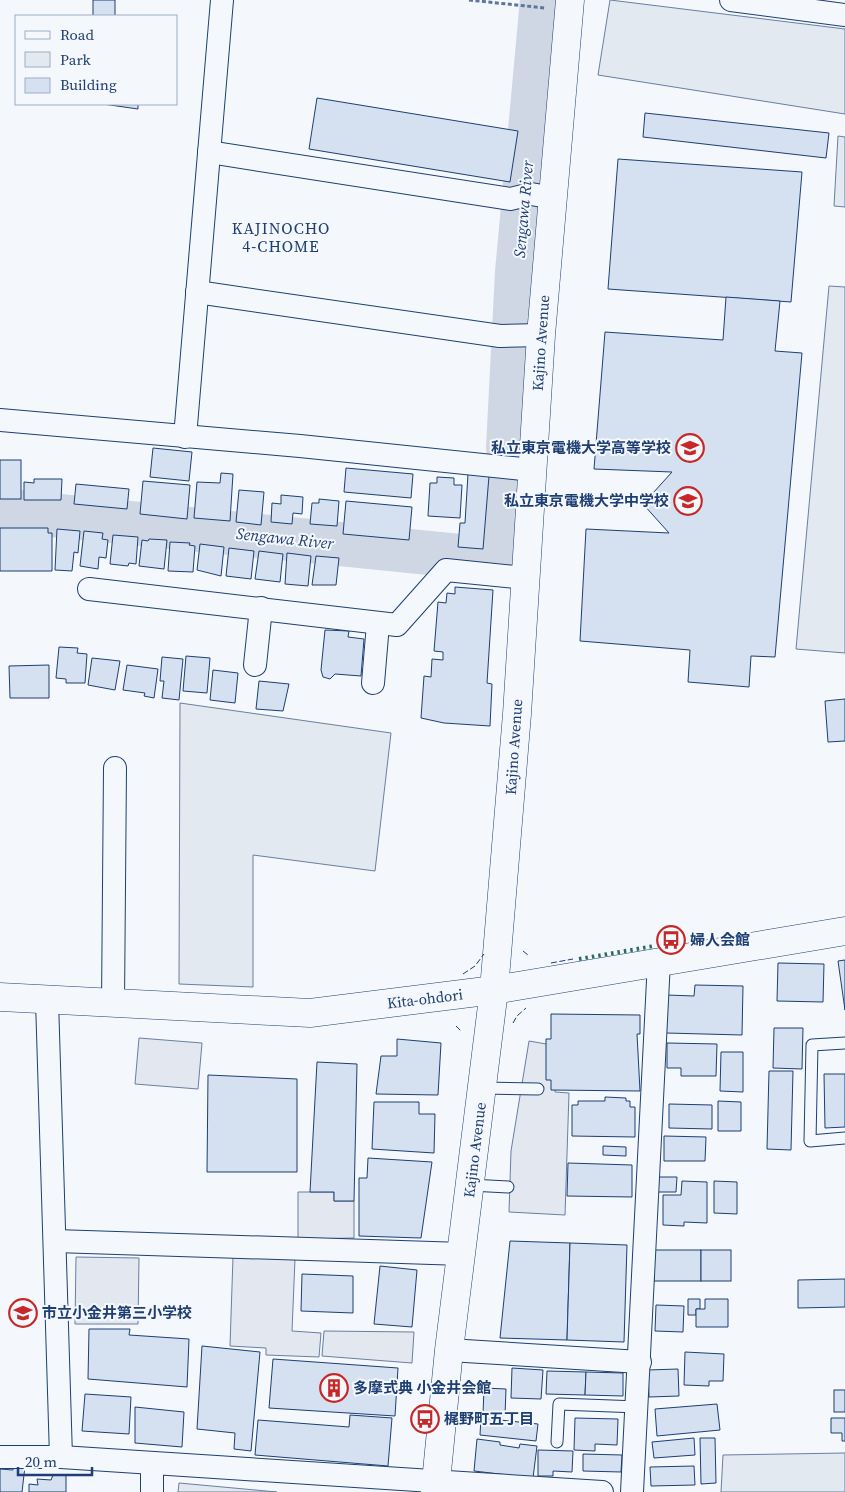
<svg xmlns="http://www.w3.org/2000/svg" width="845" height="1492" font-family="'Source Serif 4','Noto Sans JP',serif">
<style>
.green{fill:#e3e9f0;stroke:#687fa3}
.parking{fill:#e3e8f0;stroke:#687fa3}
.lines{fill:none;stroke-linecap:round;stroke-linejoin:round}
.river{stroke:#cfd7e4;stroke-width:44}
.building{fill:#d5e0f0;stroke:#1d3f73}
.lane-casing{stroke:#1d3f73;stroke-width:13}
.street-casing{stroke:#1d3f73;stroke-width:24}
.secondary-casing{stroke:#1d3f73;stroke-width:29}
.path{stroke:#5e769c;stroke-width:3;stroke-dasharray:4 2.5;stroke-linecap:butt}
.lane{stroke:#f4f7fb;stroke-width:11}
.street{stroke:#f4f7fb;stroke-width:22}
.secondary{stroke:#f4f7fb;stroke-width:28}
.hedge{stroke:#2c6c60;stroke-width:4;stroke-dasharray:2.5 4;stroke-linecap:butt}
.fence{stroke:#1d3f73;stroke-width:1;stroke-dasharray:6 2.5;stroke-linecap:butt}
.labels{text-anchor:middle;stroke-width:4;stroke-linejoin:round;paint-order:stroke}
.street-label{font-size:15px;fill:#1d3f73;stroke:#f4f7fb}
.poi-label{font-size:15px;font-weight:bold;fill:#1d3f73;stroke:#f4f7fb;text-anchor:start}
.water-label{font-size:16px;font-style:italic;fill:#1d3f73;stroke:#f4f7fb}
.neighbourhood-label{font-size:16px;letter-spacing:1px;fill:#1d3f73;stroke:#f4f7fb}
</style>
<rect width="100%" height="100%" fill="#f4f7fb"/>
<g class="green">
<polygon points="610,0 845,29 845,114 598,75"/>
<polygon points="838,136 845,137 845,207 834,206"/>
<polygon points="829,286 845,287 845,653 796,649"/>
<polygon points="180,703 391,733 375,871 253,855 253,987 179,984"/>
<polygon points="845,1453 845,1492 721,1492 723,1455"/>
</g>
<g class="parking">
<polygon points="139,1038 202,1043 198,1089 135,1084"/>
<polygon points="529,1041 552,1045 555,1092 569,1093 565,1215 509,1212 511,1151"/>
<polygon points="298,1192 334,1192 334,1201 354,1201 354,1238 298,1239"/>
<polygon points="76,1257 139,1258 138,1324 75,1324"/>
<polygon points="233,1257 295,1259 292,1331 321,1333 319,1357 266,1355 266,1348 230,1346"/>
<polygon points="324,1331 414,1332 412,1363 322,1356"/>
<polygon points="179,1483 277,1492 178,1492"/>
</g>
<g class="lines">
<g class="river">
<polyline points="508,448 517,272 542,0"/>
<polyline points="0,510 499,560 505,488"/>
</g>
</g>
<g class="building">
<rect x="93" y="0" width="22" height="16"/>
<polygon points="317,98 518,131 510,182 309,149"/>
<polygon points="103,104 138,104 138,109"/>
<polygon points="645,113 829,133 826,158 643,137"/>
<polygon points="618,159 802,172 791,302 608,289"/>
<polygon points="726,297 780,301 775,351 802,353 775,657 751,656 749,687 688,682 690,650 580,641 586,529 669,533 643,504 672,472 594,469 605,332 723,340"/>
<polygon points="153,448 192,452 189,481 150,477"/>
<rect x="0" y="460" width="21" height="39"/>
<polygon points="346,468 413,474 411,498 344,492"/>
<polygon points="221,473 233,474 230,521 194,518 197,482 220,483"/>
<polygon points="468,474 489,476 483,549 458,547 460,523 465,523"/>
<polygon points="437,477 454,478 454,485 462,485 460,518 428,516 430,483 437,483"/>
<polygon points="34,479 62,479 61,500 24,500 24,482 34,483"/>
<polygon points="143,481 190,485 187,519 140,514"/>
<polygon points="76,484 129,489 127,509 74,504"/>
<polygon points="239,490 264,492 261,525 236,522"/>
<polygon points="281,495 303,497 302,514 293,513 292,524 271,522 272,503 281,504"/>
<polygon points="319,499 339,501 337,526 310,524 312,503 319,503"/>
<polygon points="346,501 412,507 409,540 343,534"/>
<polygon points="0,528 48,528 48,533 52,533 52,571 0,571"/>
<polygon points="57,529 80,531 78,553 74,552 72,571 55,570"/>
<polygon points="84,531 103,533 102,539 108,540 106,558 99,557 98,569 80,566"/>
<polygon points="113,535 138,537 136,564 129,563 128,566 110,564"/>
<polygon points="149,539 167,540 164,569 139,566 142,540 148,541"/>
<polygon points="170,542 190,543 189,545 195,546 193,572 168,571"/>
<polygon points="200,544 224,547 221,576 197,570"/>
<polygon points="229,548 254,551 251,579 226,576"/>
<polygon points="259,551 283,554 280,582 255,579"/>
<polygon points="287,553 311,556 308,586 285,584"/>
<polygon points="316,556 339,558 336,585 312,585"/>
<polygon points="455,587 493,590 487,683 492,684 490,726 444,723 421,718 424,676 431,677 432,659 443,660 443,652 434,651 438,602 446,603 447,593 455,594"/>
<polygon points="325,630 349,631 348,637 364,639 361,676 335,674 330,679 323,677 321,670"/>
<polygon points="59,647 78,648 77,653 87,654 85,683 66,683 66,679 56,678"/>
<polygon points="186,656 210,658 207,693 183,691"/>
<polygon points="162,657 183,659 179,700 162,698 164,681 160,681"/>
<polygon points="92,658 120,661 115,690 88,685"/>
<polygon points="49,665 49,698 10,698 9,666"/>
<polygon points="127,665 158,669 154,698 144,696 145,693 123,690"/>
<polygon points="213,670 238,673 235,703 210,700"/>
<polygon points="259,681 289,684 283,711 256,709"/>
<polygon points="845,699 845,741 828,742 825,701"/>
<polygon points="845,960 845,1010 838,961"/>
<polygon points="778,963 824,964 823,1002 777,1001"/>
<polygon points="695,985 743,986 742,1035 666,1033 667,995 694,996"/>
<polygon points="551,1014 640,1015 640,1034 637,1034 640,1091 551,1090 551,1080 546,1080 546,1039 551,1039"/>
<polygon points="774,1028 803,1028 802,1069 773,1068"/>
<polygon points="397,1039 441,1043 438,1095 376,1094 381,1056 397,1056"/>
<polygon points="667,1043 717,1044 716,1076 681,1076 681,1068 667,1068"/>
<polygon points="721,1052 743,1052 743,1092 720,1091"/>
<polygon points="317,1062 357,1064 354,1201 334,1201 334,1192 310,1192"/>
<polygon points="769,1071 793,1071 791,1150 767,1149"/>
<polygon points="824,1074 845,1074 845,1127 825,1128"/>
<polygon points="208,1075 297,1079 297,1172 207,1172"/>
<polygon points="605,1097 626,1098 626,1101 630,1101 630,1107 635,1107 635,1137 572,1136 572,1105 578,1105 578,1101 605,1101"/>
<polygon points="718,1101 741,1102 741,1131 718,1131"/>
<polygon points="374,1102 419,1102 419,1114 435,1114 434,1153 372,1149"/>
<polygon points="669,1104 712,1105 712,1129 669,1128"/>
<polygon points="664,1136 706,1137 705,1161 664,1161"/>
<polygon points="603,1146 626,1147 626,1156 603,1155"/>
<polygon points="368,1158 432,1162 421,1238 359,1236 359,1178 367,1178"/>
<polygon points="568,1163 632,1165 632,1197 567,1196"/>
<polygon points="657,1177 677,1177 676,1192 657,1192"/>
<polygon points="682,1181 707,1182 707,1223 684,1222 684,1226 663,1225 663,1195 681,1195"/>
<polygon points="714,1181 737,1182 737,1214 714,1213"/>
<polygon points="510,1241 570,1243 567,1340 500,1338"/>
<polygon points="570,1243 627,1245 624,1342 567,1340"/>
<rect x="654" y="1250" width="47" height="31"/>
<rect x="701" y="1250" width="30" height="31"/>
<polygon points="380,1266 417,1270 412,1327 374,1324"/>
<polygon points="302,1274 353,1276 353,1313 301,1311"/>
<polygon points="845,1279 845,1307 798,1308 798,1280"/>
<polygon points="688,1299 700,1299 700,1309 696,1309 696,1315 688,1315"/>
<polygon points="705,1299 728,1299 728,1327 696,1327 696,1309 705,1309"/>
<polygon points="656,1305 684,1306 683,1332 655,1331"/>
<polygon points="89,1329 130,1329 129,1335 189,1339 187,1387 88,1379"/>
<polygon points="202,1346 260,1352 251,1451 234,1449 235,1433 197,1429"/>
<polygon points="685,1352 724,1354 723,1381 709,1381 709,1386 684,1385"/>
<polygon points="273,1359 398,1368 395,1416 269,1408"/>
<polygon points="512,1368 543,1370 541,1399 511,1398"/>
<polygon points="678,1369 679,1396 649,1397 648,1370"/>
<polygon points="547,1371 586,1372 585,1395 546,1394"/>
<polygon points="586,1372 623,1373 623,1396 585,1395"/>
<polygon points="484,1388 506,1389 505,1415 483,1414"/>
<rect x="834" y="1390" width="11" height="22"/>
<polygon points="85,1394 131,1397 129,1434 82,1431"/>
<polygon points="717,1404 720,1430 657,1436 655,1409"/>
<polygon points="135,1407 184,1412 182,1447 135,1443"/>
<polygon points="350,1415 392,1418 388,1466 255,1455 258,1420 349,1427"/>
<polygon points="481,1418 538,1424 536,1441 480,1435"/>
<polygon points="575,1418 618,1419 617,1445 595,1444 595,1451 574,1450"/>
<polygon points="831,1418 845,1418 845,1441 842,1441 842,1433 831,1433"/>
<polygon points="694,1438 695,1455 654,1458 652,1442"/>
<polygon points="700,1438 715,1438 716,1483 701,1484"/>
<polygon points="477,1439 500,1442 500,1445 519,1448 520,1444 537,1446 533,1478 474,1471"/>
<polygon points="538,1450 573,1451 572,1472 553,1471 553,1476 538,1476"/>
<polygon points="583,1454 622,1455 621,1472 583,1471"/>
<polygon points="13,1466 25,1466 22,1492 0,1492 0,1469 13,1470"/>
<polygon points="694,1466 695,1485 651,1486 650,1467"/>
<polygon points="53,1475 66,1475 66,1492 29,1492 29,1484 38,1485 37,1479 51,1480"/>
</g>
<g class="lines">
<defs>
<g id="lane">
<polyline points="845,1043 812,1045 810,1141 845,1138"/>
<polyline points="482,1088 538,1089"/>
<polyline points="470,1185 508,1187"/>
<polyline points="557,1442 559,1404 638,1407"/>
</g>
<g id="street">
<polyline points="731,0 845,15"/>
<polyline points="209,152 510,199 531,194 554,198"/>
<polyline points="197,292 500,336 541,335"/>
<polyline points="0,420 300,446 532,470"/>
<polyline points="185,437 222,0"/>
<polyline points="89,589 397,625 446,570 525,578"/>
<polyline points="255,665 261,608"/>
<polyline points="373,683 378,624"/>
<polyline points="47,1000 61,1457"/>
<polyline points="113,1003 115,768"/>
<polyline points="55,1241 463,1254"/>
<polyline points="449,1350 640,1362"/>
<polyline points="0,1457 61,1457 602,1492"/>
<polyline points="152,1492 152,1463"/>
<polyline points="632,1492 659,961"/>
</g>
<g id="secondary">
<polyline points="0,997 310,1013 494,990 845,931"/>
<polyline points="435,1492 449,1350 494,990 517,714 541,335 570,0"/>
</g>
</defs>
<use href="#lane" class="lane-casing"/>
<use href="#street" class="street-casing"/>
<use href="#secondary" class="secondary-casing"/>
<polyline class="path" points="469,0 545,8"/>
<use href="#lane" class="lane"/>
<use href="#street" class="street"/>
<use href="#secondary" class="secondary"/>
<polyline class="hedge" points="579,959 654,946"/>
<g class="fence">
<polyline points="523,951 528,955"/>
<polyline points="551,963 573,959"/>
<polyline points="463,974 475,966 484,954"/>
<polyline points="513,1023 517,1016 526,1008"/>
<polyline points="456,1026 462,1032"/>
</g>
</g>
<defs>
<symbol id="school-ring" viewBox="-11 -11 22 22"><circle r="9.5" fill="#f4f7fb" stroke="#c62828" stroke-width="1.5"/><path d="M0-5L7-2L0 1L-7-2ZM-4 1L0 2.5L4 1V4Q0 6-4 4Z" fill="#c62828"/></symbol>
<symbol id="bus-ring" viewBox="-11 -11 22 22"><circle r="9.5" fill="#f4f7fb" stroke="#c62828" stroke-width="1.5"/><path d="M-5-6H5V4H4V6H2V4H-2V6H-4V4H-5ZM-3.5-4V0h7V-4ZM-3.5 1.2v1.5H-2V1.2ZM2 1.2v1.5H3.5V1.2Z" fill="#c62828"/></symbol>
<symbol id="building-ring" viewBox="-11 -11 22 22"><circle r="9.5" fill="#f4f7fb" stroke="#c62828" stroke-width="1.5"/><path d="M-4-6H4V6H1V3H-1V6H-4ZM-2.5-4.3h1.7v1.8h-1.7ZM.8-4.3h1.7v1.8H.8ZM-2.5-1h1.7V.8h-1.7ZM.8-1h1.7V.8H.8Z" fill="#c62828"/></symbol>
</defs>
<g fill-rule="evenodd">
<use href="#school-ring" x="674" y="432" width="32" height="32"/>
<use href="#school-ring" x="672" y="485" width="32" height="32"/>
<use href="#bus-ring" x="655" y="924" width="32" height="32"/>
<use href="#school-ring" x="7" y="1297" width="32" height="32"/>
<use href="#building-ring" x="318" y="1372" width="32" height="32"/>
<use href="#bus-ring" x="409" y="1403" width="32" height="32"/>
</g>
<g class="labels">
<g class="street-label">
<text transform="translate(541 343) rotate(-86)" y="5">Kajino Avenue</text>
<text transform="translate(514 747) rotate(-86)" y="5">Kajino Avenue</text>
<text transform="translate(425 999) rotate(-7)" y="5">Kita-ohdori</text>
<text transform="translate(475 1150) rotate(-83)" y="5">Kajino Avenue</text>
</g>
<g class="poi-label">
<text x="671" y="453" text-anchor="end">私立東京電機大学高等学校</text>
<text x="669" y="506" text-anchor="end">私立東京電機大学中学校</text>
<text x="690" y="945">婦人会館</text>
<text x="42" y="1318">市立小金井第三小学校</text>
<text x="353" y="1393">多摩式典 小金井会館</text>
<text x="444" y="1424">梶野町五丁目</text>
</g>
<g class="water-label">
<text transform="translate(523 209) rotate(-85)" y="6">Sengawa River</text>
<text transform="translate(285 538) rotate(6)" y="6">Sengawa River</text>
</g>
<g class="neighbourhood-label">
<text x="281" y="234">KAJINOCHO<tspan x="281" dy="18">4-CHOME</tspan></text>
</g>
</g>
<rect x="15" y="15" width="162" height="90" fill="#f4f7fb" stroke="#9eadc5"/>
<rect x="25" y="31" width="25" height="8" fill="#f4f7fb" stroke="#9eadc5"/>
<text x="60" y="40" font-size="15" fill="#1d3f73">Road</text>
<rect x="25" y="52" width="25" height="15" fill="#e3e9f0" stroke="#9eadc5"/>
<text x="60" y="65" font-size="15" fill="#1d3f73">Park</text>
<rect x="25" y="78" width="25" height="15" fill="#d5e0f0" stroke="#9eadc5"/>
<text x="60" y="90" font-size="15" fill="#1d3f73">Building</text>
<path d="M18 1467v8h74v-8" fill="none" stroke="#1d3f73" stroke-width="2.5"/>
<text x="25" y="1467" font-size="15" fill="#1d3f73" stroke="#f4f7fb" stroke-width="4" paint-order="stroke">20 m</text>
</svg>
